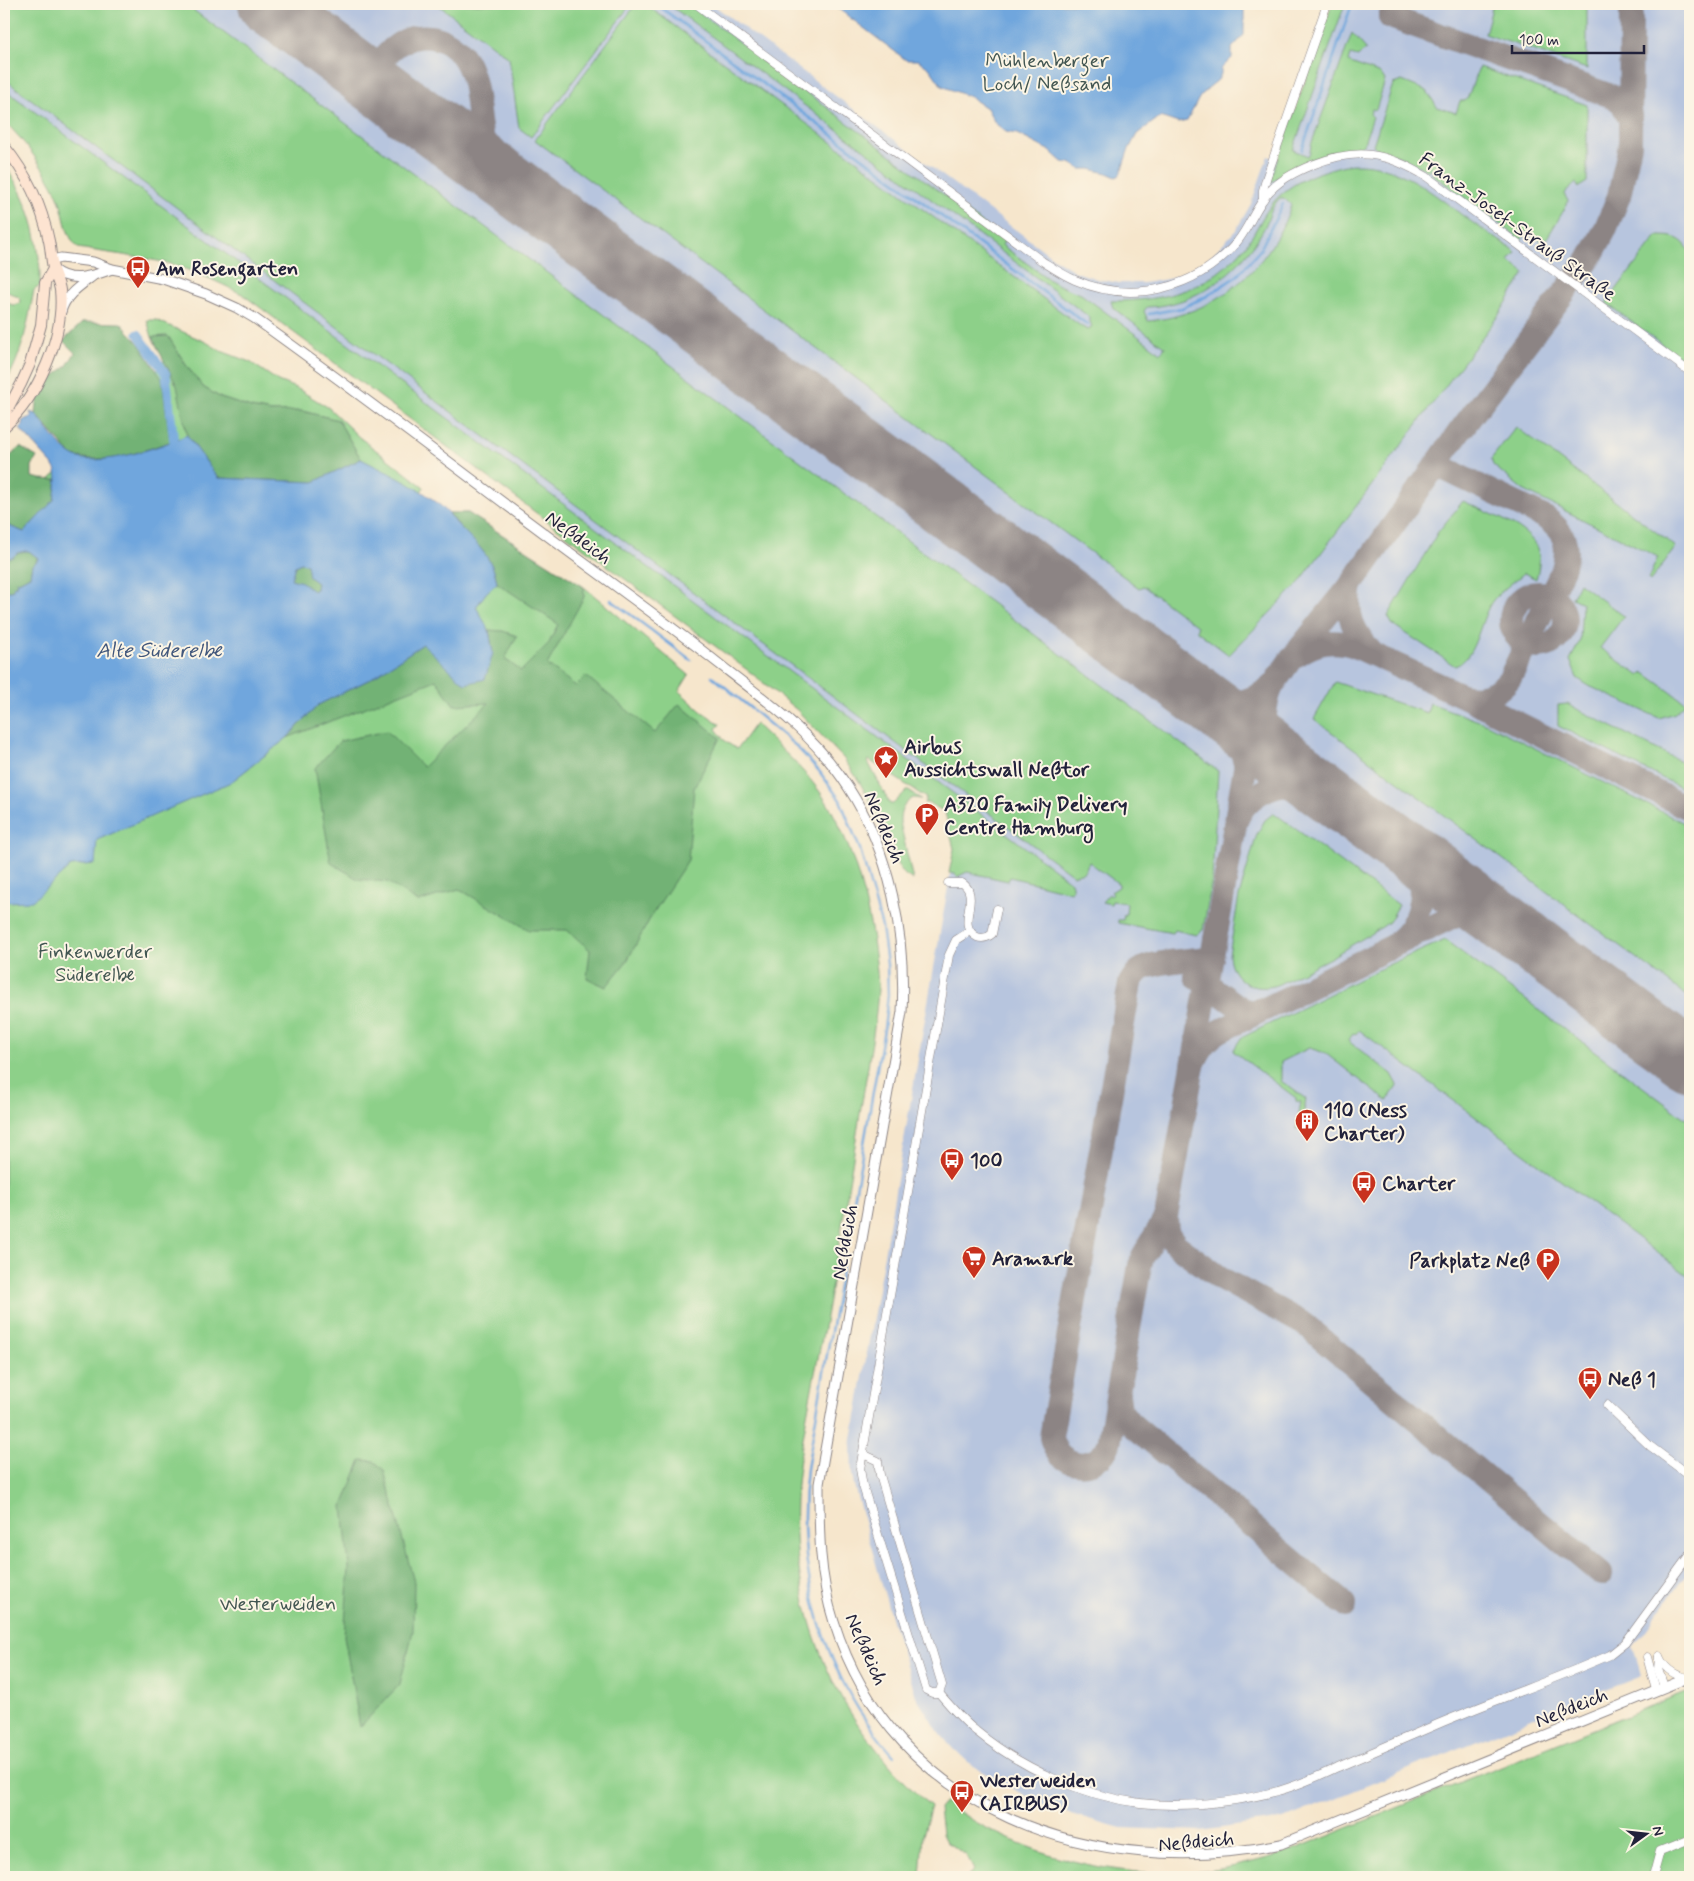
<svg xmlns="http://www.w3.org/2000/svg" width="1694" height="1881" font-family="Mynerve,sans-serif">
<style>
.industrial{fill:#b7c5de}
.green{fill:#8dd089;stroke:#587962;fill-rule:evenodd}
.forest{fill:#72b275;stroke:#4a6a58}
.water{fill:#6fa6dd;stroke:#48648c;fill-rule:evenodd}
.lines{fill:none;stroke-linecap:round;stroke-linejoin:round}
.stream{stroke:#6fa6dd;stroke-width:2.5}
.canal{stroke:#6fa6dd;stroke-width:9}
.taxiway{stroke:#8c8484;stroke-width:24}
.runway{stroke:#8c8484;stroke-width:60}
.minor-casing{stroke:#8c8484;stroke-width:9}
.tertiary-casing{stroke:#8c8484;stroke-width:11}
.secondary-casing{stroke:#8c8484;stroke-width:12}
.minor{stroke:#fff;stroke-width:8}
.tertiary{stroke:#fff;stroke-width:9}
.secondary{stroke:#fde4d1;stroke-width:10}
.labels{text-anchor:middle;stroke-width:4;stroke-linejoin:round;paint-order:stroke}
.park-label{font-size:20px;fill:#425652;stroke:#fcf5e5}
.street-label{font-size:20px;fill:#22223b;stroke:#fcf5e5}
.poi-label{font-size:20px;font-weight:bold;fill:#22223b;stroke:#fcf5e5;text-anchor:start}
.water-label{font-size:21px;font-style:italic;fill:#41577c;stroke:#fcf5e5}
</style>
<rect width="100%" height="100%" fill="#fcf5e5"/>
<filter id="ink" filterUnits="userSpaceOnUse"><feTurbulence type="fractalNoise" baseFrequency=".02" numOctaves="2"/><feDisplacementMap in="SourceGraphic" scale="10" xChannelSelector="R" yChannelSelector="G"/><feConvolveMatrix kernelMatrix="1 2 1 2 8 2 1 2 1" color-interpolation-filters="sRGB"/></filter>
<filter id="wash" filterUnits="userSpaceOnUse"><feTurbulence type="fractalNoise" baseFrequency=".0096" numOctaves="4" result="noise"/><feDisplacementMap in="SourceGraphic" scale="20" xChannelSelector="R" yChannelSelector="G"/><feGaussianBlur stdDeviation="1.12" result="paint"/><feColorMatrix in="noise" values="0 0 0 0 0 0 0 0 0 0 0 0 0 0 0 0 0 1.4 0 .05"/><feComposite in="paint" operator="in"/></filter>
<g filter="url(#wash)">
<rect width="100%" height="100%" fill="#f6e6cc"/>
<polygon class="industrial" points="4,4 712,4 1055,259 1076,272 1097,279 1119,283 1144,283 1168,279 1189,270 1210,257 1236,230 1251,204 1268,156 1278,160 1333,4 1690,4 1690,1569 1633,1647 1641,1675 1284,1819 1201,1831 1121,1828 1046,1807 973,1766 953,1749 938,1731 916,1696 893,1624 856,1493 852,1476 851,1445 962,806 4,95"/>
<g class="green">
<polygon points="4,4 185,4 1218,771 1212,880 1203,930 1196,935 1175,930 1173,933 1118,923 1118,920 1123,920 1124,914 1126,914 1127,903 1112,901 1111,904 1102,902 1109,894 1111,896 1113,894 1111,892 1119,887 1119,884 1089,862 1084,872 1073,875 4,79"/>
<polygon points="437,4 631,4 531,137 519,128 509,58"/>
<path d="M636 4H645L1082 327 1088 330 1092 327 1088 316 668 4H688L1005 240 1002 245 1051 281 1065 288 1081 294 1161 353 1165 347 1113 308 1111 301C1166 301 1210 290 1246 245 1256 232 1262 216 1272 204 1283 190 1300 180 1316 174 1328 170 1342 164 1356 164 1398 163 1434 194 1466 218 1482 230 1500 240 1516 252L1509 261 1525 273 1498 316 1298 584 1229 655 1197 631V626L1143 586 1139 588 535 140ZM1280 198H1284L1291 205C1270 269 1215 315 1148 321L1144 311 1147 307C1195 306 1239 272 1262 232 1269 221 1270 207 1280 198Z"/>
<path d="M1332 4H1345L1293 150 1308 156 1310 153 1311 145 1352 33 1366 49 1358 57 1350 55 1348 62 1381 74 1385 80 1376 110 1372 109 1370 114 1373 117 1364 143 1360 147C1322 154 1300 160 1269 184Z"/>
<polygon points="1493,4 1587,4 1587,69 1485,34"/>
<polygon points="1479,67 1587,105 1587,182 1579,187 1576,183 1564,194 1568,201 1567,205 1544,243 1528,231 1521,240 1432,174 1434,171 1430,168 1428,171 1401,157 1378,150 1373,145 1393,84 1402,81 1427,91 1437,107 1456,113 1460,101 1465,101 1468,97"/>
<path d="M4 89 965 802 1071 882 1073 889 1071 892 1010 877 1008 881 967 872 957 877 955 874 949 873 954 849 945 812 929 803H924L926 798 869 760 868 762 890 804H893L907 790 921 799 913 798C903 804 900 811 900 822L913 880 901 872 889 836 859 781 844 759 797 710 750 672 242 294C216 281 190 269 163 262 135 256 106 253 78 248 64 235 65 211 57 194 44 168 25 141 4 121Z"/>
<path d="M4 164C30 200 41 242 40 286L34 290C28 322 22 357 4 385V300L12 305 19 304 21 302 20 298 4 290Z"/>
<path d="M1657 236C1673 236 1682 237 1690 252V355L1682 359 1606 303Z"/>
<polygon points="147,320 156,320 206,342 221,351 250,362 278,381 298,389 329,408 359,437 424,487 421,492 361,459 338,420 302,411 272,412 251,408 221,398 203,387 186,365 168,336 152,337"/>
<path d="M165 359 261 561 231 782 287 738 318 705 488 630 476 607 486 593 497 582 449 513H468L584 587 689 675 679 691 701 711 720 724 716 729 726 742 737 749 755 724C778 746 801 766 820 792 855 841 875 926 878 986 878 998 876 1010 875 1021 871 1052 865 1083 860 1114 849 1185 837 1257 824 1328 815 1374 805 1420 799 1466 786 1564 810 1664 871 1742 889 1765 908 1788 931 1806L923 1835 920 1877H4V501L29 497 107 430 132 404Z"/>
<polygon points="1516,427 1676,547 1650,581 1648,579 1658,557 1523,490 1493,465 1491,459"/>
<path d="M1463 501C1476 507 1489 513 1502 519 1529 533 1547 545 1536 579L1524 573C1515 581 1503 589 1494 599 1480 615 1477 659 1455 666L1392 624 1388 616 1438 532Z"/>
<polygon points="1579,583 1624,616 1600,648 1640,676 1643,672 1686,703 1675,713 1659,718 1589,686 1577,678 1570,660 1580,641 1582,603 1572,598"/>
<polygon points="1335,682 1427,713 1430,703 1487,724 1690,826 1690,998 1314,719"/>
<polygon points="1567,704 1690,766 1690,792 1558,726 1558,705"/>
<path d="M1274 813 1399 905 1389 922 1382 927 1330 958 1279 984C1255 994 1231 981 1229 955L1239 896 1257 834 1265 820Z"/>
<polygon points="1445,940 1690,1122 1690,1277 1359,1030 1355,1035 1353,1034 1348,1041 1392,1074 1398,1085 1387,1101 1325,1053 1309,1048 1281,1062 1281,1081 1306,1099 1303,1116 1301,1116 1299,1129 1296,1129 1301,1102 1296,1101 1296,1098 1233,1051 1241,1038 1390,964"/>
<path d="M1690 1690V1877H967L974 1870 966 1855 946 1842 942 1834 939 1809 945 1802C1010 1850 1100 1876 1181 1873 1217 1872 1251 1863 1285 1853Z"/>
</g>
<g class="forest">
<polygon points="83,322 121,323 140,345 162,379 170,442 117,459 91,459 72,456 36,414 38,391 45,382 66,367 75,353 63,341"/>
<polygon points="168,336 186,365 203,387 221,398 251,408 271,412 302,411 338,420 361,459 314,482 218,478 187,435 177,386 152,337"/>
<polygon points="20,447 37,457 32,466 32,477 41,479 57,480 55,500 24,532 4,524 4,462"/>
<path d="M449 513H468L584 587V597L547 665 576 686 586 676 655 733 679 704 720 738 694 788 688 860 652 915 627 961 606 987 587 978 590 950 567 930H529L459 889 418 902 387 882 358 879 331 863 315 768 340 741 387 731 423 767 489 703 454 705 436 680 287 738 318 705 370 679 423 644 493 653 489 630 503 631 517 636 505 659 521 671 549 643 558 624 497 583C492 550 466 538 449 513Z"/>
<polygon points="25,551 29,551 37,557 37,561 32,565 30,576 17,583 12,591 8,591 4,596 4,559 13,557 17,553"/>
<polygon points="301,563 307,564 317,583 316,589 313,591 291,579 295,566"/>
<polygon points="361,1460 374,1461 384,1470 414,1582 413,1631 400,1684 360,1727 344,1636 349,1568 343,1506"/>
</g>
<g class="water">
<polygon points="832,4 1244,4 1244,35 1232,48 1232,58 1221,69 1221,74 1218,80 1208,88 1199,98 1187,121 1178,123 1160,117 1137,134 1128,151 1120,175 1116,177 1107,173 1090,169 1080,169 1070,163 1062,162 1050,151 1017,134 1006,132 995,123 987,108 970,97 942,86 930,69 918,60 906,60"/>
<path d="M30 412 36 414C45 425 61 449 72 455 95 470 163 446 187 435L218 478 314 482 361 459C388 473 429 491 449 514 452 517 454 521 456 523 474 542 493 556 497 583L486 593 476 607 489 630 493 653 485 679 465 684 423 644 370 679 318 705 287 738 231 782 97 840 95 864 71 866 32 901 4 902V596L8 591H12L14 586 17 585 16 581 19 582 30 576 32 565 37 561 38 558 29 551H25L17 553 13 557 4 559V524L24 532 54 500 57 480 56 471 52 464 20 429 23 425 24 420 32 417ZM301 563 307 564 309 577 317 583 316 589 313 591 302 582 291 579 295 566Z"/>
</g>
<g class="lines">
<g class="stream">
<polyline points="656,4 1088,325"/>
<polyline points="1302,150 1352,4"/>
<polyline points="1149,314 1182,308 1207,296 1237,276 1260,250 1283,204"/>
<polyline points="611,600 691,660"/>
<path d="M712 676 796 746 819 771 840 800 860 849 882 927 887 964 888 995 884 1029 807 1469C794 1572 824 1679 894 1756"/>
</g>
<polyline class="canal" points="138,334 166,374 175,451"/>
<g class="taxiway">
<polyline points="1390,17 1614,97 1622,103 1630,119"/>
<path d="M468 152C459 147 451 141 441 137 425 132 409 134 395 123 389 118 385 111 381 104 358 53 425 12 461 54 482 81 474 119 485 150 489 161 496 169 503 178"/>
<path d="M1436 465 1544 517C1565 531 1570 545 1563 569L1510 678C1498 694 1482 700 1462 695"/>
<path d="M1351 585C1345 616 1353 631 1373 654"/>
<circle cx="1538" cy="620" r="27"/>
<path d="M1297 655C1316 642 1333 639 1355 646L1461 695 1690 809"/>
<path d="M1200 697C1225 709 1252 703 1272 686 1261 713 1262 734 1281 757"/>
<polyline points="1225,715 1236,732 1244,759"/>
<path d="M1237 819C1245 799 1269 784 1290 784 1300 783 1311 786 1321 787"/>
<path d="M1495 916 1479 912 1460 913 1220 1031C1206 1040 1200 1049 1193 1065L1255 711 1291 659 1351 585 1460 431 1567 289 1590 258 1605 230 1619 196 1630 145 1631 4"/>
<path d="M1398 941C1416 927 1425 900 1419 877 1417 869 1412 860 1409 852"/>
<polyline points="1196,976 1242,1009 1251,1012 1263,1009"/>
<path d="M1193 1065 1166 1217 1143 1256 1140 1265 1109 1444C1098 1474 1056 1468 1051 1437L1130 983C1133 978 1135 974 1139 971 1153 960 1193 961 1212 957"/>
<polyline points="1166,1217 1167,1232 1176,1245 1222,1279 1304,1324 1601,1574"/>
<polyline points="1118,1395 1120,1410 1130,1423 1345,1605"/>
</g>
<polyline class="runway" points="268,4 1690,1061"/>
</g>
</g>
<g filter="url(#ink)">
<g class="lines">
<defs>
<g id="minor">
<path d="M696 4 1042 261C1053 268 1063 275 1075 280 1132 305 1197 289 1237 242 1250 226 1256 205 1270 191 1281 179 1297 171 1312 165 1357 147 1386 152 1427 177L1690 372"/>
<polyline points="1263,199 1263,190 1267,176 1327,4"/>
<path d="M948 883H962C965 885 968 887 969 892 974 906 958 927 977 937 982 939 987 938 992 934L997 909"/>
<polyline points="1607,1405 1650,1446 1690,1476"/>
<polyline points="863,1454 878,1461 880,1475 942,1685 939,1693 932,1693 926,1690 863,1486 860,1469 949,955 956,940 970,931"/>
<path d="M1659 1656C1664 1669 1674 1675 1687 1678"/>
<polyline points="1647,1657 1656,1690"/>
<polyline points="1659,1657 1658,1669 1664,1687"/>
<path d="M939 1693C951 1707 962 1720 976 1731 1021 1768 1082 1796 1140 1803 1185 1808 1235 1802 1278 1791 1299 1785 1319 1776 1338 1767 1371 1753 1405 1738 1438 1724 1495 1700 1553 1680 1610 1655L1625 1643 1690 1554"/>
<polyline points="1653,1877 1660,1851 1690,1839"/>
</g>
<g id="tertiary">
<path d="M52 260 61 258 93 262 112 269 163 279 206 294 237 308 254 318C368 399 478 485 591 568 635 600 680 633 723 667 770 703 816 737 848 787 891 853 906 935 902 1012L819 1484C819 1531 819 1576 834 1622 894 1813 1094 1881 1281 1844L1690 1677"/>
<path d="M53 269C70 284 93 276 112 269"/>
<path d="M61 312C65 295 80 286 93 276"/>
</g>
<g id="secondary">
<path d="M4 146C27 174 42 206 49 241 51 250 51 259 53 268 54 275 59 282 60 290 65 335 38 397 4 427"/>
<polyline points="4,416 21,384 30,364 41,325 45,283 53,269"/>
</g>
</defs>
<use href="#minor" class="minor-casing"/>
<use href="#tertiary" class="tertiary-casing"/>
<use href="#secondary" class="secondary-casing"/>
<use href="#minor" class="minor"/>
<use href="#tertiary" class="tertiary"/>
<use href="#secondary" class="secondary"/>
</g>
</g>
<defs>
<symbol id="bus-pin" viewBox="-11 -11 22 30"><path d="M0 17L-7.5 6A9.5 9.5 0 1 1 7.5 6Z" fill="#c8321e" stroke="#fcf5e5"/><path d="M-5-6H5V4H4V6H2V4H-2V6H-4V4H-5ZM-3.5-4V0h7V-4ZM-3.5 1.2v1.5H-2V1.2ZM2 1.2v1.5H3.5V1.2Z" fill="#fff"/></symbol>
<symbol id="sight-pin" viewBox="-11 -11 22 30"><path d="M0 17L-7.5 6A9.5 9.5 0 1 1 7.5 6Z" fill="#c8321e" stroke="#fcf5e5"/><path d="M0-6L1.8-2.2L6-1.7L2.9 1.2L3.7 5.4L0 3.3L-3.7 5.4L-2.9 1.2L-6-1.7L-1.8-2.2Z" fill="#fff"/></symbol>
<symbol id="parking-pin" viewBox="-11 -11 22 30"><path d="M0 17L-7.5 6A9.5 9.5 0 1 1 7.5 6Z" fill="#c8321e" stroke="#fcf5e5"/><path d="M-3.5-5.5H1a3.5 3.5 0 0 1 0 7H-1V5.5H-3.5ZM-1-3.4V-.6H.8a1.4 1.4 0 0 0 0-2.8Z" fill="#fff"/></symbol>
<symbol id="building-pin" viewBox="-11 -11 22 30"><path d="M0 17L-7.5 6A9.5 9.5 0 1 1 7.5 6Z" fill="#c8321e" stroke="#fcf5e5"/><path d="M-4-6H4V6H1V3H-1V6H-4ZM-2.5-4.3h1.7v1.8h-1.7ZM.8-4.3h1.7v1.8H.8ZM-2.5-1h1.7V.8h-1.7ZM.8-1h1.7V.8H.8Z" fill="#fff"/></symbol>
<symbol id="supermarket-pin" viewBox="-11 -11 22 30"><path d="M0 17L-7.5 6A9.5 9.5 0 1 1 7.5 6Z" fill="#c8321e" stroke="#fcf5e5"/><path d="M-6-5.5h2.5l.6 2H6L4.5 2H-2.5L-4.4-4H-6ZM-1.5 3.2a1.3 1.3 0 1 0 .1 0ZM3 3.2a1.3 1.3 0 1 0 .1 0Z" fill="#fff"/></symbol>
</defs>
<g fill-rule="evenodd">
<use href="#bus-pin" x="124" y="254" width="28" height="38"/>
<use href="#sight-pin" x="872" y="744" width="28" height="38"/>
<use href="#parking-pin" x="913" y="801" width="28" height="38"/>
<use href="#building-pin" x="1293" y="1107" width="28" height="38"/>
<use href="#bus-pin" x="938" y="1146" width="28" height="38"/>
<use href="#bus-pin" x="1350" y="1169" width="28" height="38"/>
<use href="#supermarket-pin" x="960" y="1244" width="28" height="38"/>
<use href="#parking-pin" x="1534" y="1246" width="28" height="38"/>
<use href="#bus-pin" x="1576" y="1365" width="28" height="38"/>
<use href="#bus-pin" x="948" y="1778" width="28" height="38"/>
</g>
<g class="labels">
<g class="park-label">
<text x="1047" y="67">Mühlenberger<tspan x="1047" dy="23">Loch/ Neßsand</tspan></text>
<text x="95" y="958">Finkenwerder<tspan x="95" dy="23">Süderelbe</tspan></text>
<text x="278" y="1610">Westerweiden</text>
</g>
<g class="street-label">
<text transform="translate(1518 226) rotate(36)" y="7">Franz-Josef-Strauß Straße</text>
<text transform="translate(579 537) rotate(36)" y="7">Neßdeich</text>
<text transform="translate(885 827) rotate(67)" y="7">Neßdeich</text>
<text transform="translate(844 1242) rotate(-80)" y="7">Neßdeich</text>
<text transform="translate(867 1649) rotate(66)" y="7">Neßdeich</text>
<text transform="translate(1571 1707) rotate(-22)" y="7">Neßdeich</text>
<text transform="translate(1196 1841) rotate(-5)" y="7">Neßdeich</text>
</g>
<g class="poi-label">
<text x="156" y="275">Am Rosengarten</text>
<text x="904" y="753">Airbus<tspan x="904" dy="23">Aussichtswall Neßtor</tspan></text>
<text x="944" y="811">A320 Family Delivery<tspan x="944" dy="23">Centre Hamburg</tspan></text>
<text x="1324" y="1117">110 (Ness<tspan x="1324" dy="23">Charter)</tspan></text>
<text x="970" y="1167">100</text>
<text x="1382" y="1190">Charter</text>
<text x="992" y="1265">Aramark</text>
<text x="1530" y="1267" text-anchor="end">Parkplatz Neß</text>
<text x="1608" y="1386">Neß 1</text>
<text x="980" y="1787">Westerweiden<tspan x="980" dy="23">(AIRBUS)</tspan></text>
</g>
<g class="water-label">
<text x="159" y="657">Alte Süderelbe</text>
</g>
</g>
<rect width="1694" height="1881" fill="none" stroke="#fcf5e5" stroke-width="20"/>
<g transform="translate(1646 1834) rotate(75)" stroke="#fcf5e5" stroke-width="4" paint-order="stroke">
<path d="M0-4L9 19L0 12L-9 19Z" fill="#22223b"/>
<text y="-8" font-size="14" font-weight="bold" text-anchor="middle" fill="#22223b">N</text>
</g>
<path d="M1512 45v8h132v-8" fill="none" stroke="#22223b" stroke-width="2.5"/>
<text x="1519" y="45" font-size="15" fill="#22223b" stroke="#fcf5e5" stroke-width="4" paint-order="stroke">100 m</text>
</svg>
